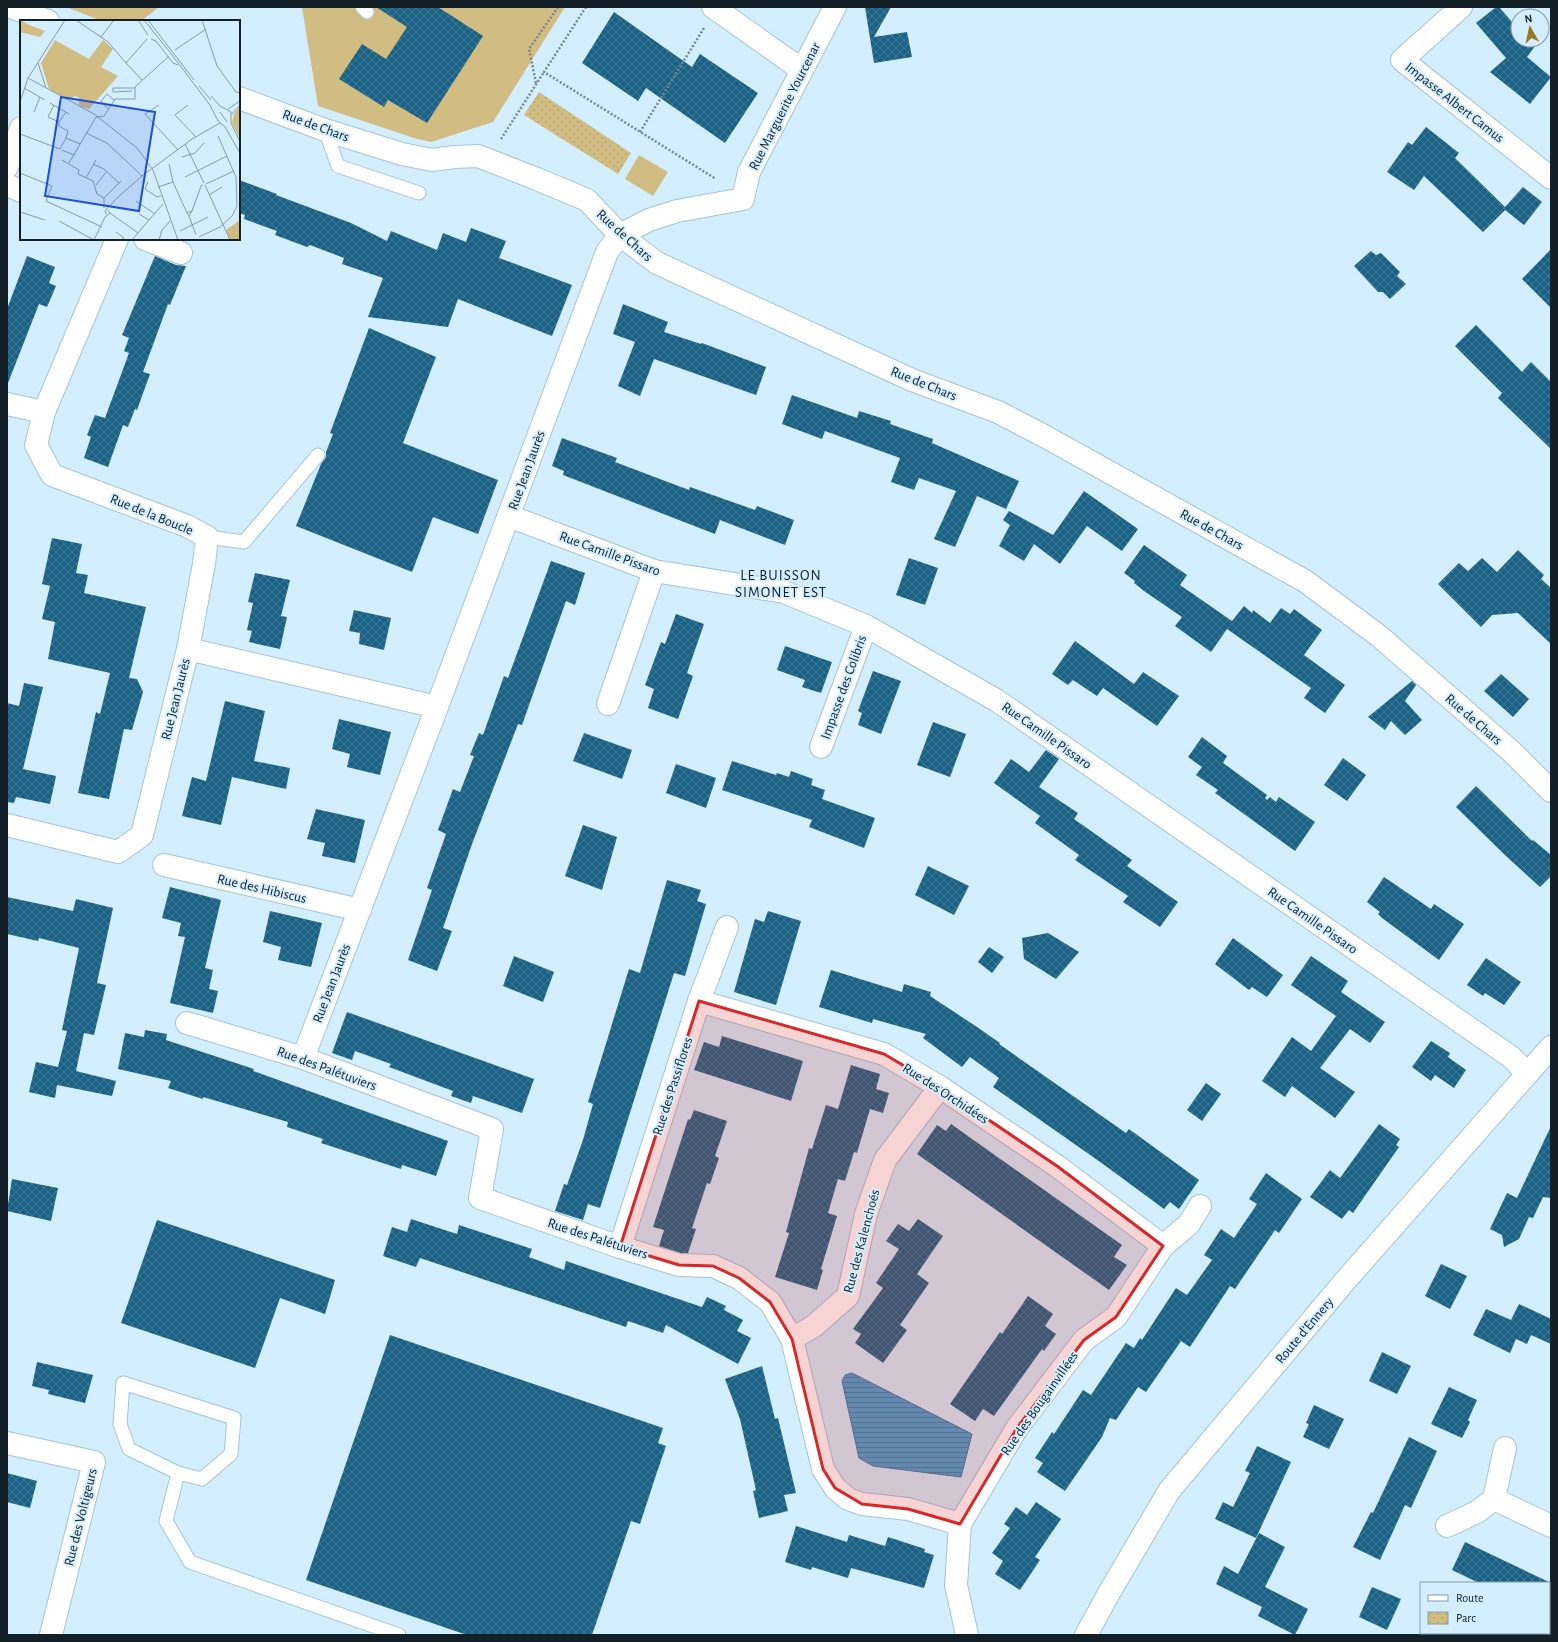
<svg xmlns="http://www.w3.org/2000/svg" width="1558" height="1642" font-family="'Alegreya Sans',sans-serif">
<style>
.park{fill:url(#park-dots)}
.garden{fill:#d1bc81}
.water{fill:url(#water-rules);stroke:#377b9e}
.building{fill:url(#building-cross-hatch)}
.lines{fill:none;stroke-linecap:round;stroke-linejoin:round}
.service-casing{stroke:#a3c4d8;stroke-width:15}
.minor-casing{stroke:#a3c4d8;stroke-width:24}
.tertiary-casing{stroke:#a3c4d8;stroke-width:24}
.path{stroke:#748893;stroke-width:2.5;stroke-dasharray:2 2;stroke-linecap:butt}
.service{stroke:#fff;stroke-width:13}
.minor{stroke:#fff;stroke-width:22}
.tertiary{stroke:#fff;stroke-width:22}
.marked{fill:#d62828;fill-opacity:0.2;stroke:#d62828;stroke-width:3;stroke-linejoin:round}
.labels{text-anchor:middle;stroke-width:4;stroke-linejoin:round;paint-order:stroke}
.street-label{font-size:14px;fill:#132027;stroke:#d3eefe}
.neighbourhood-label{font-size:15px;letter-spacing:1px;fill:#132027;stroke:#d3eefe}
.inset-road{fill:none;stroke:#869ca8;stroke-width:1}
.view{fill:#1d4ed8;fill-opacity:0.15;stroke:#1d4ed8;stroke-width:2}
.inset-edge{fill:none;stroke:#132027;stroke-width:2}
</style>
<defs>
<pattern id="park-dots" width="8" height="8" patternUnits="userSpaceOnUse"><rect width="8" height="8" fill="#d1bc81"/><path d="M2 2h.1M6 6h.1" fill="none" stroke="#b3a16f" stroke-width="1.8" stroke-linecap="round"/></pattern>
<pattern id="water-rules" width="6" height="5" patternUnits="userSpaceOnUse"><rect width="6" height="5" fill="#47a2d1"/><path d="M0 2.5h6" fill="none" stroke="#3a84aa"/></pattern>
<pattern id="building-cross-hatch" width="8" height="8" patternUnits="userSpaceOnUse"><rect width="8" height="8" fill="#1a6285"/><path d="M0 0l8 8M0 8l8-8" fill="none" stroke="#427893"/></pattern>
</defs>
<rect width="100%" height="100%" fill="#d3eefe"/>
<polygon class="park" points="539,92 631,153 618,174 524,115"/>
<g class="garden">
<polygon points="66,7 159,7 141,21 102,21"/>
<polygon points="302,7 565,7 493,122 431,142 417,139 318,106"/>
<polygon points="639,155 668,172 653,196 625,179"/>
</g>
<polygon class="water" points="852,1373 972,1434 961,1477 873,1466 859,1458 842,1381 845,1375"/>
<g class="building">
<polygon points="376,7 438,7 483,36 427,123 388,100 384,107 339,79 362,44 386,59 407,27"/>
<polygon points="865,7 891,7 874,37 907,32 912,57 874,63"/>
<polygon points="1496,7 1499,7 1518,29 1518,40 1528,40 1535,46 1527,57 1551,77 1530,104 1490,72 1506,58 1476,23"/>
<polygon points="614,12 692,67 700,54 758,93 725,143 646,88 638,101 582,63"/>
<polygon points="1426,127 1459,153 1455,158 1505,207 1523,187 1542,202 1524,225 1505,210 1483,232 1424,176 1414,190 1387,172 1408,142 1412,145"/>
<polygon points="239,180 277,194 276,195 351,223 387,241 391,231 437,250 443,233 466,242 471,228 506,241 499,258 572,285 552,336 458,299 448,327 368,317 383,278 342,264 344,258 310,245 307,247 275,235 277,231 244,219 245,215 239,213"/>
<polygon points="1551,249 1551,308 1522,279"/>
<polygon points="1371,251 1376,255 1381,253 1400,272 1397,276 1406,284 1390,299 1383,292 1378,292 1354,266"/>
<polygon points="27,256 55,267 49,283 56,286 47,307 39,304 8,383 7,309"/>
<polygon points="155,256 176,265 186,266 170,305 168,304 143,372 150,374 137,410 135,409 128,427 123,425 108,467 84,458 91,437 87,435 95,415 105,418 129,353 124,351 129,338 122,335"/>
<polygon points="623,304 668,322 664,332 701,344 702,343 766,367 756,395 654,359 640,396 618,386 635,342 613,334"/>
<polygon points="1476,325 1522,372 1531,362 1551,382 1551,449 1498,398 1502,393 1455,346"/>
<polygon points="369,328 436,357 403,443 498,480 478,534 433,517 412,572 296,526 321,464 326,457 326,452 333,434 330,433"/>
<polygon points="792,395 857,418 859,411 891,421 890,424 933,439 932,443 1019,481 1006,509 977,496 955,547 934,539 956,491 919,478 914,490 891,482 900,458 825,431 822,439 782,424"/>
<polygon points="562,438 617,458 615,462 689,490 690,487 755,510 757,506 794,520 785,545 720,520 715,534 563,475 564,471 552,466"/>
<polygon points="1084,491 1138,529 1122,551 1087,526 1060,564 1034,544 1024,561 999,546 1010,525 1003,520 1009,511 1053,535"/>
<polygon points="52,538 82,544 76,573 88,575 84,593 146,607 129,678 137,679 143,692 132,730 124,729 109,799 78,793 96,712 100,714 110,673 48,659 55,622 42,619 50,586 42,584"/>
<polygon points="1144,545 1187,575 1180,585 1232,621 1244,606 1252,613 1253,610 1270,623 1281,608 1290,614 1294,609 1322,630 1304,655 1345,685 1325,713 1304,698 1311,688 1227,629 1211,652 1175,626 1182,617 1144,591 1134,583 1135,581 1124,573"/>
<polygon points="1518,550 1544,575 1541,579 1551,588 1551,644 1518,613 1492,615 1481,627 1438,584 1459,563 1468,571 1482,558 1497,572"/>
<polygon points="909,558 938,568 925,605 896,595"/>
<polygon points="551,561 585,573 575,605 566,601 522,725 518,724 472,844 443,928 452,931 437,971 408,960 432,890 427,888 446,834 438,830 453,789 460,792 474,756 470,755 479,733 483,735 504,676 508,678"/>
<polygon points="255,573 290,580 281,616 287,617 280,649 249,642 252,631 247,630 253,603 248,602"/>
<polygon points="354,610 391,618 384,650 359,644 360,633 349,631"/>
<polygon points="676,614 704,624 687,673 693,676 678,719 648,708 654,689 645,685 661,642 665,644"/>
<polygon points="1075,641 1134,684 1143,672 1179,696 1157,726 1103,688 1097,696 1073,680 1068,685 1052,674"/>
<polygon points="785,646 832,662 821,693 802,687 805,680 777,670"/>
<polygon points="873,671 901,681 881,734 858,725 862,713 858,711"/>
<polygon points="1501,674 1529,699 1513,717 1484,691"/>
<polygon points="1412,681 1416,685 1405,701 1422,720 1405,735 1391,721 1385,730 1368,717"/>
<polygon points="24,683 43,687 23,769 56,776 50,804 16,797 14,803 7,802 7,703 19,706"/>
<polygon points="225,701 265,711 254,761 290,768 286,789 232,777 221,825 182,816 192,777 206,781"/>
<polygon points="339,719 391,732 380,775 347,767 350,754 332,749"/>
<polygon points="933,722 966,734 950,777 917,765"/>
<polygon points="584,733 632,750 622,779 573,761"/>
<polygon points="1202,737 1227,756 1223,763 1267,795 1265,798 1267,800 1270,797 1276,802 1279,797 1315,822 1295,851 1215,793 1218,790 1196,775 1202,767 1188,757"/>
<polygon points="1046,750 1059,759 1039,787 1078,813 1074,819 1132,860 1127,866 1178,902 1160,927 1123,902 1128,896 1075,860 1079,855 1035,823 1040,816 994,783 1011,759 1029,772"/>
<polygon points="1343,758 1366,775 1347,801 1324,785"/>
<polygon points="732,761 776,775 777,773 789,777 791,771 813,779 811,785 825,790 822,799 875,818 864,848 809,827 812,820 722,790"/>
<polygon points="676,764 716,778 706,808 666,793"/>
<polygon points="1476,786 1532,841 1533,840 1551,855 1551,876 1540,887 1506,856 1456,807"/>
<polygon points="316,809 365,820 355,863 322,856 325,843 307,839"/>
<polygon points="583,825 617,837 602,890 565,876"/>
<polygon points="928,866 969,886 954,915 915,895"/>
<polygon points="1384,877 1431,909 1434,904 1464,924 1439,960 1382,918 1378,914 1380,912 1367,902"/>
<polygon points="667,880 701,890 697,901 706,904 685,976 674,973 600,1208 588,1204 583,1220 555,1211 564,1184 567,1185 583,1140 593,1104 588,1102 629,969 640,973"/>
<polygon points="170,887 221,900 205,968 213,970 209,989 218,991 213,1013 170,1003 185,937 178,936 181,923 162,918"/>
<polygon points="7,897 73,911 76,899 113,908 97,983 106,985 94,1035 84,1033 76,1071 116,1081 112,1096 57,1085 55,1098 29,1092 36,1062 58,1067 67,1031 62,1030 79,948 39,938 38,941 7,934"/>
<polygon points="270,911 322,923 311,967 278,960 281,947 263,942"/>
<polygon points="768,911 801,921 776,1005 734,992 755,919 764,922"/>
<polygon points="1048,933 1079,952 1056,979 1024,959 1022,938"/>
<polygon points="1233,938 1283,975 1267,997 1252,987 1249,990 1215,964"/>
<polygon points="989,947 1004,957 992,973 978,962"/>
<polygon points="514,956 554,972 543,1002 503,986"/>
<polygon points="1311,956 1348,981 1341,992 1385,1022 1370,1043 1350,1029 1320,1068 1355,1092 1335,1118 1292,1086 1285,1097 1262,1081 1292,1037 1311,1051 1336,1016 1291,985"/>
<polygon points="1486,958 1521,982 1504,1005 1485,993 1483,996 1467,985"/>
<polygon points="831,970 902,992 904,984 931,992 930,996 977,1027 1000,1043 999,1044 1126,1133 1129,1129 1199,1180 1179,1209 1170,1202 1164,1209 1103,1164 993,1087 999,1078 970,1057 962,1067 923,1038 926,1034 873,1019 872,1023 819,1007"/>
<polygon points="347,1012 534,1079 522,1113 473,1096 471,1103 451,1096 453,1091 389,1067 391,1064 355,1051 352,1060 332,1053"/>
<polygon points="145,1030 167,1034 166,1040 254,1069 253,1071 448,1141 436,1176 402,1165 401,1169 321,1143 323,1139 287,1127 288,1122 203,1097 203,1099 168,1088 171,1081 118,1069 125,1033 144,1037"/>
<polygon points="722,1036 803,1061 791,1101 694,1070 704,1042 719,1047"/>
<polygon points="1431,1041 1450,1053 1448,1057 1466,1070 1454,1088 1435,1075 1431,1081 1412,1067"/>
<polygon points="851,1065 880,1074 876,1089 889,1093 883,1113 870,1109 857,1153 854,1152 845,1181 838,1179 828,1213 837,1216 821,1269 823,1270 817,1290 775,1277 789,1233 786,1232 809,1148 812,1149 826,1105 838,1109"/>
<polygon points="1206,1083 1221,1094 1202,1121 1187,1110"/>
<polygon points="694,1110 727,1121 715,1156 719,1158 710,1184 707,1183 692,1228 696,1229 688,1253 681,1253 659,1246 664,1230 653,1227 688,1119 690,1120"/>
<polygon points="951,1124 1122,1245 1114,1257 1127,1265 1109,1290 917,1154 937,1125 946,1131"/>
<polygon points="1379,1124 1400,1139 1396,1145 1399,1147 1353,1213 1349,1210 1342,1219 1310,1197 1330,1170 1340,1178"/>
<polygon points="1551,1126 1551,1198 1543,1197 1533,1218 1529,1217 1519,1239 1504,1247 1502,1235 1490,1229 1507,1193 1517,1198"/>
<polygon points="1266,1173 1302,1199 1279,1233 1275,1230 1235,1289 1230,1286 1190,1347 1181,1341 1146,1392 1138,1387 1116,1420 1110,1418 1102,1437 1065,1491 1037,1472 1043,1463 1035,1458 1052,1432 1054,1434 1083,1390 1091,1395 1126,1343 1134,1348 1140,1338 1142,1340 1176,1288 1187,1295 1212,1260 1204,1255 1221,1229 1234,1238 1257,1204 1249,1199"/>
<polygon points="12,1179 58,1188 51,1221 7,1211"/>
<polygon points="411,1219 457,1234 459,1225 532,1249 529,1257 564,1270 566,1261 702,1307 707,1297 726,1306 724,1310 743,1320 737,1331 751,1338 738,1364 666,1325 663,1333 628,1321 626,1327 420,1258 416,1267 383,1256 392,1227 407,1232"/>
<polygon points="918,1219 943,1236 917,1274 929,1283 900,1325 907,1330 883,1363 855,1343 861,1334 853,1329 883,1288 876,1283 899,1249 886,1241 898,1224 909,1231"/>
<polygon points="157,1220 335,1280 325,1314 280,1298 255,1368 121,1323"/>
<polygon points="1441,1264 1467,1276 1450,1309 1425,1296"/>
<polygon points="1028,1296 1053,1314 1045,1326 1056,1334 1044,1351 1042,1349 994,1416 983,1409 975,1421 950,1404 1000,1332 1002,1334"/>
<polygon points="1519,1304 1551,1319 1551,1344 1531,1335 1527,1344 1516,1339 1510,1353 1473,1335 1486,1309 1511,1320"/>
<polygon points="390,1335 663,1428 658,1443 666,1446 656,1475 640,1524 631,1521 592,1635 467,1635 306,1580"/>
<polygon points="1382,1352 1411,1366 1397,1394 1369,1381"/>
<polygon points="37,1362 93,1375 85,1403 48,1394 49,1390 32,1386"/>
<polygon points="762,1366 775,1419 778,1418 796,1493 784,1495 788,1511 759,1518 753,1491 756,1490 740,1419 725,1379"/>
<polygon points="1449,1387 1477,1400 1468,1420 1470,1422 1462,1438 1431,1424"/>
<polygon points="1314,1405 1344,1419 1329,1449 1303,1437 1309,1424 1306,1423"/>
<polygon points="1409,1437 1437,1451 1411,1508 1405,1505 1380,1560 1353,1547 1371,1512 1373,1513"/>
<polygon points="1257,1446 1291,1462 1256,1538 1215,1519 1223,1502 1233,1507 1250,1473 1245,1471"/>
<polygon points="7,1473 37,1481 30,1508 7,1502"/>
<polygon points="1036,1502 1061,1519 1035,1557 1040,1560 1020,1590 995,1574 1003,1561 992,1553 1010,1528 1004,1524 1016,1507 1027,1515"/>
<polygon points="796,1526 847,1542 849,1535 885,1546 888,1537 925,1549 924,1552 934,1555 924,1588 851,1568 848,1578 812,1567 811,1570 785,1562"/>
<polygon points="1259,1533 1285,1547 1265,1587 1308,1609 1295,1635 1258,1616 1262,1607 1216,1584 1224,1566 1238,1574"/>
<polygon points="1465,1542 1551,1583 1479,1583 1452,1570"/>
<polygon points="1372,1587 1401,1599 1387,1630 1359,1617"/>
</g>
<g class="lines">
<defs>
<g id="service">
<polyline points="362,7 367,12"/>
<polyline points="325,130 338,166 419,193"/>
<polyline points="207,537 244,542 318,455"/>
<polygon points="123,1383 234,1418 231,1454 202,1479 178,1473 129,1449 120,1424"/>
<polyline points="178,1473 166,1521 190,1562 399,1635"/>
</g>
<g id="minor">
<polyline points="713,7 802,70"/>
<polyline points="1461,7 1402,60 1551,178"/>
<polyline points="7,167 21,128"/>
<polyline points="7,185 21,191"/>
<polyline points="145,239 181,253"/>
<polyline points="7,404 44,412 117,239"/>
<polyline points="44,412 36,445 52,475 187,526 207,537 204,564 188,649"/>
<polyline points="509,516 654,571 784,592 866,626 996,700 1511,1057 1527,1073"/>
<polyline points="608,704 654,571"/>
<polyline points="821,747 866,626"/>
<polyline points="7,825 118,852 142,835 188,649 437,707"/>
<polyline points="164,865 360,910"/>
<polyline points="699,1001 884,1054 940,1087 1057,1166 1163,1246"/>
<polyline points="187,1023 303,1058 492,1129 480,1198 620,1247 679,1265 713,1266 739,1278 770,1302 792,1339 823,1469 835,1488 848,1499 862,1504 908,1509 960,1524"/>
<polyline points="303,1058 437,707 607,252 620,235 649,220 677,211 743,199 749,172 835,7"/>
<polyline points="620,1247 699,1001 727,927"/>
<polyline points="792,1339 814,1326 848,1296 866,1214 885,1160 940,1087"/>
<polyline points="7,1443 94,1462 51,1635"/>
<polyline points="1494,1499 1551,1526"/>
<polyline points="1447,1526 1477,1512 1494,1499 1505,1448"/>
<polyline points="967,1635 956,1585 960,1524 1017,1428 1084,1340 1116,1317 1163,1246 1189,1224 1200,1206"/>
</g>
<g id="tertiary">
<polyline points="11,7 48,21"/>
<polyline points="239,98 325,130 402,154 432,160 455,157 478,156 537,179 587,200 620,235 657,263 912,380 998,412 1046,437 1305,581 1379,636 1512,752 1551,791"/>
<polyline points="1086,1635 1109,1593 1169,1491 1345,1281 1551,1047"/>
</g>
</defs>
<use href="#service" class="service-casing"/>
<use href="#minor" class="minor-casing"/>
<use href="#tertiary" class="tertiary-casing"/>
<g class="path">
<polyline points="586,7 544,72 716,179"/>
<polyline points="536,83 529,49 558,7"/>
<polyline points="640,132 704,28"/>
<polyline points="501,139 544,72"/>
</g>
<use href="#service" class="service"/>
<use href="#minor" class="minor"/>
<use href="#tertiary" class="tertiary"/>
</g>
<path class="marked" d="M699 1001 884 1054 940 1087 1057 1166 1163 1246 1116 1317 1084 1340 1017 1428 960 1524 908 1509 862 1504 835 1488 823 1469 792 1339 770 1302 739 1278 713 1266 679 1265 620 1247Z"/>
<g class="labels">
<g class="street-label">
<text transform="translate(1455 102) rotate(38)" y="5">Impasse Albert Camus</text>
<text transform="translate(784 106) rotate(-63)" y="5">Rue Marguerite Yourcenar</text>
<text transform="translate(316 125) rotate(20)" y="5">Rue de Chars</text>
<text transform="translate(625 235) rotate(42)" y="5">Rue de Chars</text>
<text transform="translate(924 383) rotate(22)" y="5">Rue de Chars</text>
<text transform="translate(526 470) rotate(-70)" y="5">Rue Jean Jaurès</text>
<text transform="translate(152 514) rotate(22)" y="5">Rue de la Boucle</text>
<text transform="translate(1212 529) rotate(29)" y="5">Rue de Chars</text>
<text transform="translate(610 553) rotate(20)" y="5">Rue Camille Pissaro</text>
<text transform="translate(843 687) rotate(-70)" y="5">Impasse des Colibris</text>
<text transform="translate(175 699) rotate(-76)" y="5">Rue Jean Jaurès</text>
<text transform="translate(1474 719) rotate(41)" y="5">Rue de Chars</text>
<text transform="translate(1047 735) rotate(35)" y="5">Rue Camille Pissaro</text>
<text transform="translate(262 888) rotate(13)" y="5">Rue des Hibiscus</text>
<text transform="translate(1313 920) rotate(35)" y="5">Rue Camille Pissaro</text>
<text transform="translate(331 983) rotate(-69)" y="5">Rue Jean Jaurès</text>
<text transform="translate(327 1068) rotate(20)" y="5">Rue des Palétuviers</text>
<text transform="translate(672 1086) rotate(-72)" y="5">Rue des Passiflores</text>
<text transform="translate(946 1093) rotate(33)" y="5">Rue des Orchidées</text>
<text transform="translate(598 1238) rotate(18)" y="5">Rue des Palétuviers</text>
<text transform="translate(861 1241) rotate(-75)" y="5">Rue des Kalenchoés</text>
<text transform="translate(1304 1330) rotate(-50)" y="5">Route d'Ennery</text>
<text transform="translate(1039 1403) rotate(-55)" y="5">Rue des Bougainvillées</text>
<text transform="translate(80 1517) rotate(-76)" y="5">Rue des Voltigeurs</text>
</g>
<g class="neighbourhood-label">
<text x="781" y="580">LE BUISSON<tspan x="781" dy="17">SIMONET EST</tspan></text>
</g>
</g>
<g transform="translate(20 20)">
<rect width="220" height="220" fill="#d3eefe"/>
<path d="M220 86V119L212 103 214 94ZM220 200V220H210L206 210Z" fill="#d1bc81"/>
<path d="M0 0 9 5 25 11 20 17 0 12Z" fill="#d1bc81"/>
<path d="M35 20 69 39 83 20 93 29 81 47 98 56 69 89 59 86V78L55 76 48 80 29 69 21 43Z" fill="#d1bc81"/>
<path class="inset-road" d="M56 0 88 22 106 43 127 19M118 0 128 15M124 0 153 36M128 0 174 60M182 0 197 46 216 72 220 73M81 17 94 0M131 19 136 21 153 43 158 45M155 30 186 9M152 35 190 85 198 101 205 107 220 133M18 43 26 68M106 43 122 60M8 58 74 94 117 128 133 150 158 220M179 66 191 80M4 68 25 80M112 71 93 72V68H115M191 76 200 86 211 92V103L220 122M0 82 8 58 45 0M30 83 49 94M34 85 28 97 39 102 46 92M139 85 125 94 158 130M168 85 155 95 176 117M88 89 81 81 87 74 94 80M208 89 220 81M14 92 20 77M200 92 207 102M212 94 220 85M76 97 84 96 95 79H115V67L148 37M39 102V106L48 111 46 118M66 113 87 123 122 156M0 114 40 129 46 118 60 124M165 124 184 163M42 130 54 135M162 137 175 133 184 123M42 140 59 150 58 154 73 161 77 174 84 178M49 143 76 97M73 144 84 149 99 163M149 144 153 162M0 153 32 166 26 181 82 207M165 157 207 136M66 158 76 140M128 162 125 169 137 177 141 176M186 164 214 151M76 165 87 151M185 165 210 220M138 167 153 162 167 193M189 175 202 167M116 181 135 194M84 188V178L101 161M172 191 167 193 169 196 172 191 181 166 183 165M0 192 25 200M90 193 118 213M86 194 85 191 97 178 122 156 172 119 200 103M119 194 129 200 143 184M169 196 176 215M39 201 74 220M160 211 188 197M96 212 104 218 101 220M179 217 200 207 212 196 217 186 216 157 198 116M74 220 85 197 90 193 88 190M112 220 129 200M139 220 142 210 150 201"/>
<path class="view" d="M41 77 135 92 119 191 25 176Z"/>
<rect width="220" height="220" class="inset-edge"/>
</g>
<rect width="1558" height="1642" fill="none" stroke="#132027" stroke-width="16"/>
<rect x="1420" y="1582" width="130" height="52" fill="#d3eefe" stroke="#869ca8"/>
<rect x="1428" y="1595" width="20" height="6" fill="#ffffff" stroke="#869ca8"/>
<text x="1456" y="1602" font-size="12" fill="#132027">Route</text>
<rect x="1428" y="1612" width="20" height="12" fill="url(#park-dots)" stroke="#869ca8"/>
<text x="1456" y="1622" font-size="12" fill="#132027">Parc</text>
<g transform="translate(1530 28) rotate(351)"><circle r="19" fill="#d3eefe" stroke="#869ca8"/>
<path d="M0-3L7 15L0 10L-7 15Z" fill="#967921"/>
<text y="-6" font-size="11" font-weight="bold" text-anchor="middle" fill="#132027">N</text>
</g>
</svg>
